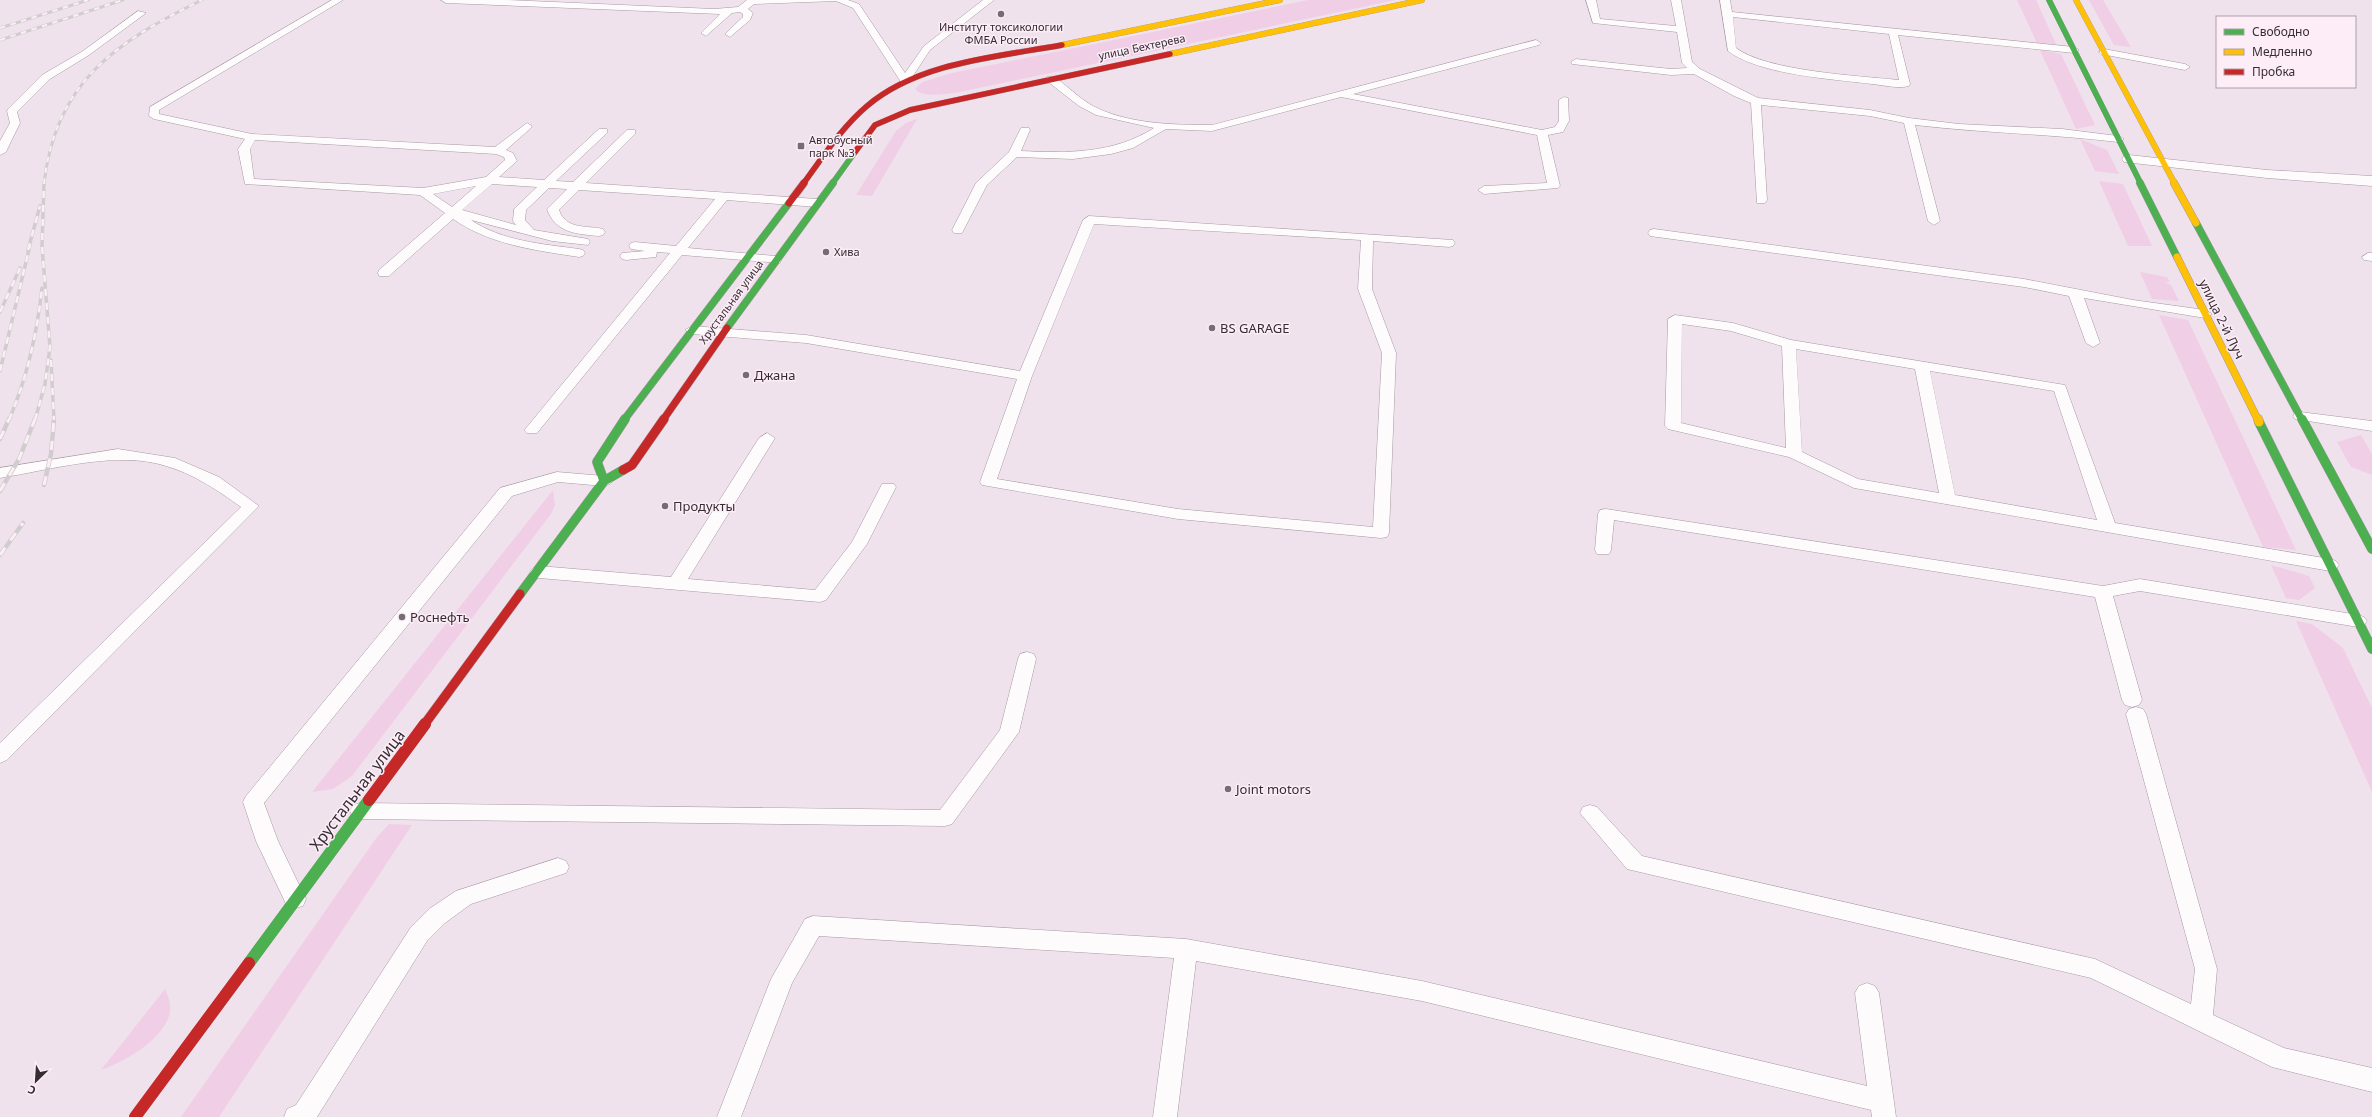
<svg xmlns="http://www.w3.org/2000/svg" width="2372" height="1117" font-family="'Noto Sans',sans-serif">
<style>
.green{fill:#f0cee6}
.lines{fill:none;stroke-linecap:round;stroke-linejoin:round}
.lane-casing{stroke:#a499a1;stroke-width:1}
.street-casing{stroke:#a499a1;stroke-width:1}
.fast-far3-casing{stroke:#a499a1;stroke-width:6}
.fast-far2-casing{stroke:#a499a1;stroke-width:8}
.fast-far1-casing{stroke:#a499a1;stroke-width:10}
.fast-casing{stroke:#a499a1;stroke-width:12}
.slow-far2-casing{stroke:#a499a1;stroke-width:6}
.slow-far1-casing{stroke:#a499a1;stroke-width:8}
.slow-casing{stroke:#a499a1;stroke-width:10}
.jam-far3-casing{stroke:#a499a1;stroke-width:6}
.jam-far2-casing{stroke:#a499a1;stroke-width:8}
.jam-far1-casing{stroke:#a499a1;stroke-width:10}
.jam-casing{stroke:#a499a1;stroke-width:12}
.lane{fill:#fdfbfc;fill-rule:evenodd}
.street{fill:#fdfbfc;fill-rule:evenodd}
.fast-far3{stroke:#4caf50;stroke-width:5.5}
.fast-far2{stroke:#4caf50;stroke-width:7}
.fast-far1{stroke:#4caf50;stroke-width:9}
.fast{stroke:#4caf50;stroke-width:12}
.slow-far2{stroke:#ffc107;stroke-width:5.5}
.slow-far1{stroke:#ffc107;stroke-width:7}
.slow{stroke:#ffc107;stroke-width:9}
.jam-far3{stroke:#c62828;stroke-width:5.5}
.jam-far2{stroke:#c62828;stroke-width:7}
.jam-far1{stroke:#c62828;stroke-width:9}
.jam{stroke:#c62828;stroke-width:12}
.rail-far2-casing{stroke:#d1cdcf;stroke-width:3}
.rail-far1-casing{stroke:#d1cdcf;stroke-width:3.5}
.rail-casing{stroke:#d1cdcf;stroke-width:4.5}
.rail-far2{stroke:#fcedf7;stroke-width:2;stroke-dasharray:5.5;stroke-linecap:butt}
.rail-far1{stroke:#fcedf7;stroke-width:2.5;stroke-dasharray:7;stroke-linecap:butt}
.rail{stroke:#fcedf7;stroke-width:3;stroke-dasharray:9;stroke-linecap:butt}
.poi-dot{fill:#776c74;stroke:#fcedf7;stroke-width:1.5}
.labels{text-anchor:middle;stroke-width:3;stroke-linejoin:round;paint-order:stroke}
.far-poi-label{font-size:11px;fill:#362d33;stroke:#fcedf7;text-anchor:start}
.far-street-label{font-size:11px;fill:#362d33;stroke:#fcedf7}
.street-label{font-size:13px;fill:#362d33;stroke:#fcedf7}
.poi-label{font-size:13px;fill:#362d33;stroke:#fcedf7;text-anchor:start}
.near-street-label{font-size:16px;fill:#362d33;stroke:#fcedf7}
</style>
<rect width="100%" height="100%" fill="#f0e2ec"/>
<g class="green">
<path d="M1308 0H1396L955 93C944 94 923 98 915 89L922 82 952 73Z"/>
<polygon points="2017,0 2036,0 2056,44 2037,43"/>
<polygon points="2089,0 2103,0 2131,47 2114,45"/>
<polygon points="2040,50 2061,54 2095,125 2076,129"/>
<polygon points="917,119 872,196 856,195 896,131 906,123"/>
<polygon points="2080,139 2107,150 2119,174 2095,171"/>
<polygon points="2099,181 2123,184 2152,246 2128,246"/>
<polygon points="2140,272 2167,277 2170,282 2165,282 2171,285 2179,301 2152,299"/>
<polygon points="2159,315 2188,320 2296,550 2263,547"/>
<polygon points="2361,435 2372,454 2372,475 2351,467 2337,442"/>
<polygon points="553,490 555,505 551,514 352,776 333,789 312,792"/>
<polygon points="2271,565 2309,576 2315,588 2299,600 2286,598"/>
<polygon points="2296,621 2312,624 2343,648 2372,708 2372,792"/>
<polygon points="389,824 412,825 219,1117 181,1117 377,837"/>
<path d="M165 989C169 998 172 1007 169 1016 160 1042 125 1061 101 1070Z"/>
</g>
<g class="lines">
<defs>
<g id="lane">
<path d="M332 0H343L159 110V114L252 134 495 147 527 123 532 126 531 128 506 150 513 153 517 161 499 177 544 180 599 129H607V133L556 181 573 182 627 130H635V134L586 183 817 199 823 203 817 207 727 200 688 248 775 256 781 260 780 263 682 255 537 433H527L524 430 527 427 670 253 657 252 656 257 626 260 622 259 620 256 622 253 645 251 631 249 629 246 631 243 635 242 676 246 715 199 579 190 559 210C566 230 586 225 603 229L605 232 603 235 599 236C577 234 555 233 547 209L567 189 549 188 526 210 525 220 534 230 588 239 590 242 588 245 552 241 471 220C502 241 542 244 579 249L583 250 585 253 583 256 579 257C534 250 491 245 453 219L389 276H379L378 273 379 270 445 213 420 195 245 184 238 149 245 139 154 119 149 116 150 107ZM255 140 496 154 504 157 505 160 486 177 423 188 254 179 250 149ZM492 184 537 187 514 209 513 221 516 225 462 210ZM476 186 452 207 433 194Z"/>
<polygon points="441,0 507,0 714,9 738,7 747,0 848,0 859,4 905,73 924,46 983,0 994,0 930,50 909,82 901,82 853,8 836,1 754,4 748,9 753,13 750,20 730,37 725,34 743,17 743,14 740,12 732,13 706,36 701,33 720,14 446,3"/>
<path d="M1586 0H1596L1600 19 1676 26 1671 0H1681L1692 62 1700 69 1758 98 1870 110 1909 118 1959 124 2062 129 2118 136 2124 139 2118 142C2051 134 1983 133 1915 125L1940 221 1934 225 1928 221 1904 123 1870 116 1761 105 1767 200 1765 203H1757L1751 103 1734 96 1694 74 1671 75 1572 64 1571 62 1576 59 1671 69 1687 68 1682 63 1677 32 1593 23Z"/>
<path d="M1720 0H1730L1732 12 2074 47 2079 50 2074 53 1898 35 1910 84 1909 86C1898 89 1883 85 1872 84 1833 79 1759 75 1728 51ZM1733 17 1889 34 1899 80C1859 76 1766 71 1736 48Z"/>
<polygon points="138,11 146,13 89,55 50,79 17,112 20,123 6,152 0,155 0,141 10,123 7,111 8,109 42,75 83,51"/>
<path d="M1536 40 1541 43 1539 45 1353 94 1542 130 1555 127 1559 121V100L1564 97 1568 98 1569 121 1563 132 1548 135 1560 186 1558 188 1484 194 1478 190 1484 186 1547 183 1537 135 1341 97 1212 131 1166 129 1133 148 1111 154 1073 159 1017 157 987 185 962 233H954L952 230 976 183 1009 152 1021 128H1029L1030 130 1021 151C1068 153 1113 154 1154 128L1096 115 1079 106 1047 81V77H1055C1067 86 1078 97 1091 105 1126 124 1173 125 1212 125Z"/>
<polygon points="2104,49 2185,64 2190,67 2185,70 2101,54 2099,52"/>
<path d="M1089 216 1453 240 1455 243 1453 246 1449 247 1373 241 1372 289 1396 353 1389 533 1387 537 1381 538 1178 519 982 485 980 482 1017 379 806 343 692 334 685 330 692 326 806 335 1020 371 1083 220ZM1094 224 1361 240 1358 289 1382 353 1373 527 1178 509 997 479 1032 376Z"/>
<polygon points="1654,229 2024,279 2133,300 2205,310 2212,314 2205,318 2084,298 2100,343 2093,347 2086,343 2069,296 2024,287 1650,236 1648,233 1650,230"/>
<polygon points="2368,253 2372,253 2372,261 2364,260 2362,257"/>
<path d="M1675 315 1733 323 1791 340 2065 385 2115 523 2330 559 2336 561 2339 565 2336 569 2330 571 1854 488 1789 457 1668 429 1665 426 1668 319ZM1682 324 1731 331 1782 346 1786 448 1681 423ZM1796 349 1915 369 1939 493 1858 479 1802 452ZM1930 371 2054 391 2097 520 1955 495Z"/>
<polygon points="2300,412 2372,421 2372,431 2295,419 2293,416 2295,413"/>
<polygon points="767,433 775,438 688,579 815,590 852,542 882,484 894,484 896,487 867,544 826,600 820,602 539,578 533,576 530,572 533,568 539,566 671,577 759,438"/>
<path d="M118 449 175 458 219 477 259 506 7 760 0 763V743L241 507C217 490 194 474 166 466 118 450 49 470 0 478V468Z"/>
<polygon points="557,472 604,476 610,478 612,481 610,484 604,486 558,482 512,496 264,803 278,841 306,899 303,906 295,908 287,906 256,841 243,802 246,796 500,488"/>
<polygon points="1606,509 2103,586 2140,579 2358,615 2364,617 2367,621 2364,625 2358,627 2140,591 2113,596 2142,700 2139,705 2132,707 2125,705 2122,700 2095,597 1614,520 1611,550 1609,554 1597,554 1595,550 1598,514 1600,510"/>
<polygon points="1027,652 1034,654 1036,659 1019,732 952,824 945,826 360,819 353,817 350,811 353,805 360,803 940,810 1000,730 1018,659 1020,654"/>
<polygon points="2136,707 2143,709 2146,714 2217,969 2213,1015 2284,1048 2372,1068 2372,1092 2272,1067 2091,978 1627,869 1580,813 1583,807 1590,805 1597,807 1642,856 2095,959 2191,1004 2195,969 2126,714 2129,709"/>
<polygon points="558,858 566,861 569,867 566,873 471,904 445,923 427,941 317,1117 284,1117 287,1109 296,1105 411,927 429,909 456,891"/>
<polygon points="813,916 1186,939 1422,981 1867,1086 1855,993 1859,986 1867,983 1875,986 1879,993 1896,1117 1872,1117 1871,1110 1422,1001 1196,961 1177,1117 1153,1117 1174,958 819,936 792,983 741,1117 717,1117 771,979 805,919"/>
</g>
<polygon id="street" points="2129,155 2267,170 2372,176 2372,186 2267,178 2124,162 2122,159 2124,156"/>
<g id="fast-far3">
<polyline points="2049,0 2141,184"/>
<polyline points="832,184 855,152"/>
</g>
<g id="fast-far2">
<polyline points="2140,183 2177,257"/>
<polyline points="2196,223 2302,420"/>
<polyline points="727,328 833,183"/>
<polyline points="624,420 789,203"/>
</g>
<g id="fast-far1">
<polyline points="2302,419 2372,549"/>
<polyline points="2259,422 2372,649"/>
<polyline points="604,481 597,462 625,419"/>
<polyline points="520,594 604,481 623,470"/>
</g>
<polyline id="fast" points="249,963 369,800"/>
<g id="slow-far2">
<polyline points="2076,0 2175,184"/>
<polyline points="1062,45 1280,0"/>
<polyline points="1170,54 1422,0"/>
</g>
<g id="slow-far1">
<polyline points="2174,183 2196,223"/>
<polyline points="2177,257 2258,420"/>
</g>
<polyline id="slow" points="2258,419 2259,422"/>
<g id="jam-far3">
<polyline points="855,152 875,125 910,110 1170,54"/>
<path d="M803 184C823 157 841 128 867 106 919 62 997 57 1062 45"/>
</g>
<g id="jam-far2">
<polyline points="789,203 804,183"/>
<polyline points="663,420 727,328"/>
</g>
<g id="jam-far1">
<polyline points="623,470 632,465 664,419"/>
<polyline points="424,725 520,594"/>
</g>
<g id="jam">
<polyline points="369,800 425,724"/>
<polyline points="135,1117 249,963"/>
</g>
</defs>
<use href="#lane" class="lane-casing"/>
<use href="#street" class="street-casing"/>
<use href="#fast-far3" class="fast-far3-casing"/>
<use href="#fast-far2" class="fast-far2-casing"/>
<use href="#fast-far1" class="fast-far1-casing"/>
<use href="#fast" class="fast-casing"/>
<use href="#slow-far2" class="slow-far2-casing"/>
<use href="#slow-far1" class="slow-far1-casing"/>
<use href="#slow" class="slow-casing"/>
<use href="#jam-far3" class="jam-far3-casing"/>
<use href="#jam-far2" class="jam-far2-casing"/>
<use href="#jam-far1" class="jam-far1-casing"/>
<use href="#jam" class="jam-casing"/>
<use href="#lane" class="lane"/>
<use href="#street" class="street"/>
<use href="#fast-far3" class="fast-far3"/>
<use href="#fast-far2" class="fast-far2"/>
<use href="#fast-far1" class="fast-far1"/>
<use href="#fast" class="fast"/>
<use href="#slow-far2" class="slow-far2"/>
<use href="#slow-far1" class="slow-far1"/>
<use href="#slow" class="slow"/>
<use href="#jam-far3" class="jam-far3"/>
<use href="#jam-far2" class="jam-far2"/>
<use href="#jam-far1" class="jam-far1"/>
<use href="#jam" class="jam"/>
<defs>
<g id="rail-far2">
<polyline points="0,28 88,0"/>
<polyline points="0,40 123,0"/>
<path d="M44 184C55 82 116 42 202 0"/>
</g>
<g id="rail-far1">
<polyline points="28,250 40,206"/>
<polyline points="0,312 20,268"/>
<polyline points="51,360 54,420"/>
<polyline points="0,371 30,245"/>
<path d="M9 420C27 378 37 334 42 288"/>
<polyline points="35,420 45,384 50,347 42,246 44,183"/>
</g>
<g id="rail">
<polyline points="0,439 9,419"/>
<polyline points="44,485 51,454 54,419"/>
<polyline points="0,491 19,459 35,419"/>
<polyline points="0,555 23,523"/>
</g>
</defs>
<use href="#rail-far2" class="rail-far2-casing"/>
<use href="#rail-far1" class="rail-far1-casing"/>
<use href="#rail" class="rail-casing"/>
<use href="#rail-far2" class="rail-far2"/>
<use href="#rail-far1" class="rail-far1"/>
<use href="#rail" class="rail"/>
</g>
<g class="poi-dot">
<circle cx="1001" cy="14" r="4"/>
<rect x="797" y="142" width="8" height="8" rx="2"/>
<circle cx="826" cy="252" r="4"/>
<circle cx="1212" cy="328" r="4"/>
<circle cx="746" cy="375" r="4"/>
<circle cx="665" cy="506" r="4"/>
<circle cx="402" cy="617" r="4"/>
<circle cx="1228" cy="789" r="4"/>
</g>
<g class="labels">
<g class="far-poi-label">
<text x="1001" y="31" text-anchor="middle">Институт токсикологии<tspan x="1001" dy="13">ФМБА России</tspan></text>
<text x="809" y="144">Автобусный<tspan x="809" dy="13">парк №3</tspan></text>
<text x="834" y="256">Хива</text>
</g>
<g class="far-street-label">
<text transform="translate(1142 47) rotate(-12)" y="4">улица Бехтерева</text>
<text transform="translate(731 302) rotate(-54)" y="4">Хрустальная улица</text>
</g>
<g class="street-label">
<text transform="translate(2222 319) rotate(64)" y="5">улица 2-й Луч</text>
</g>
<g class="poi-label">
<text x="1220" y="333">BS GARAGE</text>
<text x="754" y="380">Джана</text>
<text x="673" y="511">Продукты</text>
<text x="410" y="622">Роснефть</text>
<text x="1236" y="794">Joint motors</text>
</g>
<g class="near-street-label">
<text transform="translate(357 790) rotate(-53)" y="6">Хрустальная улица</text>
</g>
</g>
<rect x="2216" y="16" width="140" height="72" fill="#fcedf7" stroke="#ada0a9"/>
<rect x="2224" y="29" width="20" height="6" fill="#4caf50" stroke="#ada0a9"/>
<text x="2252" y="36" font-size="12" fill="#362d33">Свободно</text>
<rect x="2224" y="49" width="20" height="6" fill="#ffc107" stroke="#ada0a9"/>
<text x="2252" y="56" font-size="12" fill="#362d33">Медленно</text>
<rect x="2224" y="69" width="20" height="6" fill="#c62828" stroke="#ada0a9"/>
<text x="2252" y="76" font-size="12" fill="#362d33">Пробка</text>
<g transform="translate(36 1081) rotate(205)" stroke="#fcedf7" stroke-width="3" paint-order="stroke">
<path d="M0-3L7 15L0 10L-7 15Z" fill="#362d33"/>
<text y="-6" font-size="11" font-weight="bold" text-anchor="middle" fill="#362d33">С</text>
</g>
</svg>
